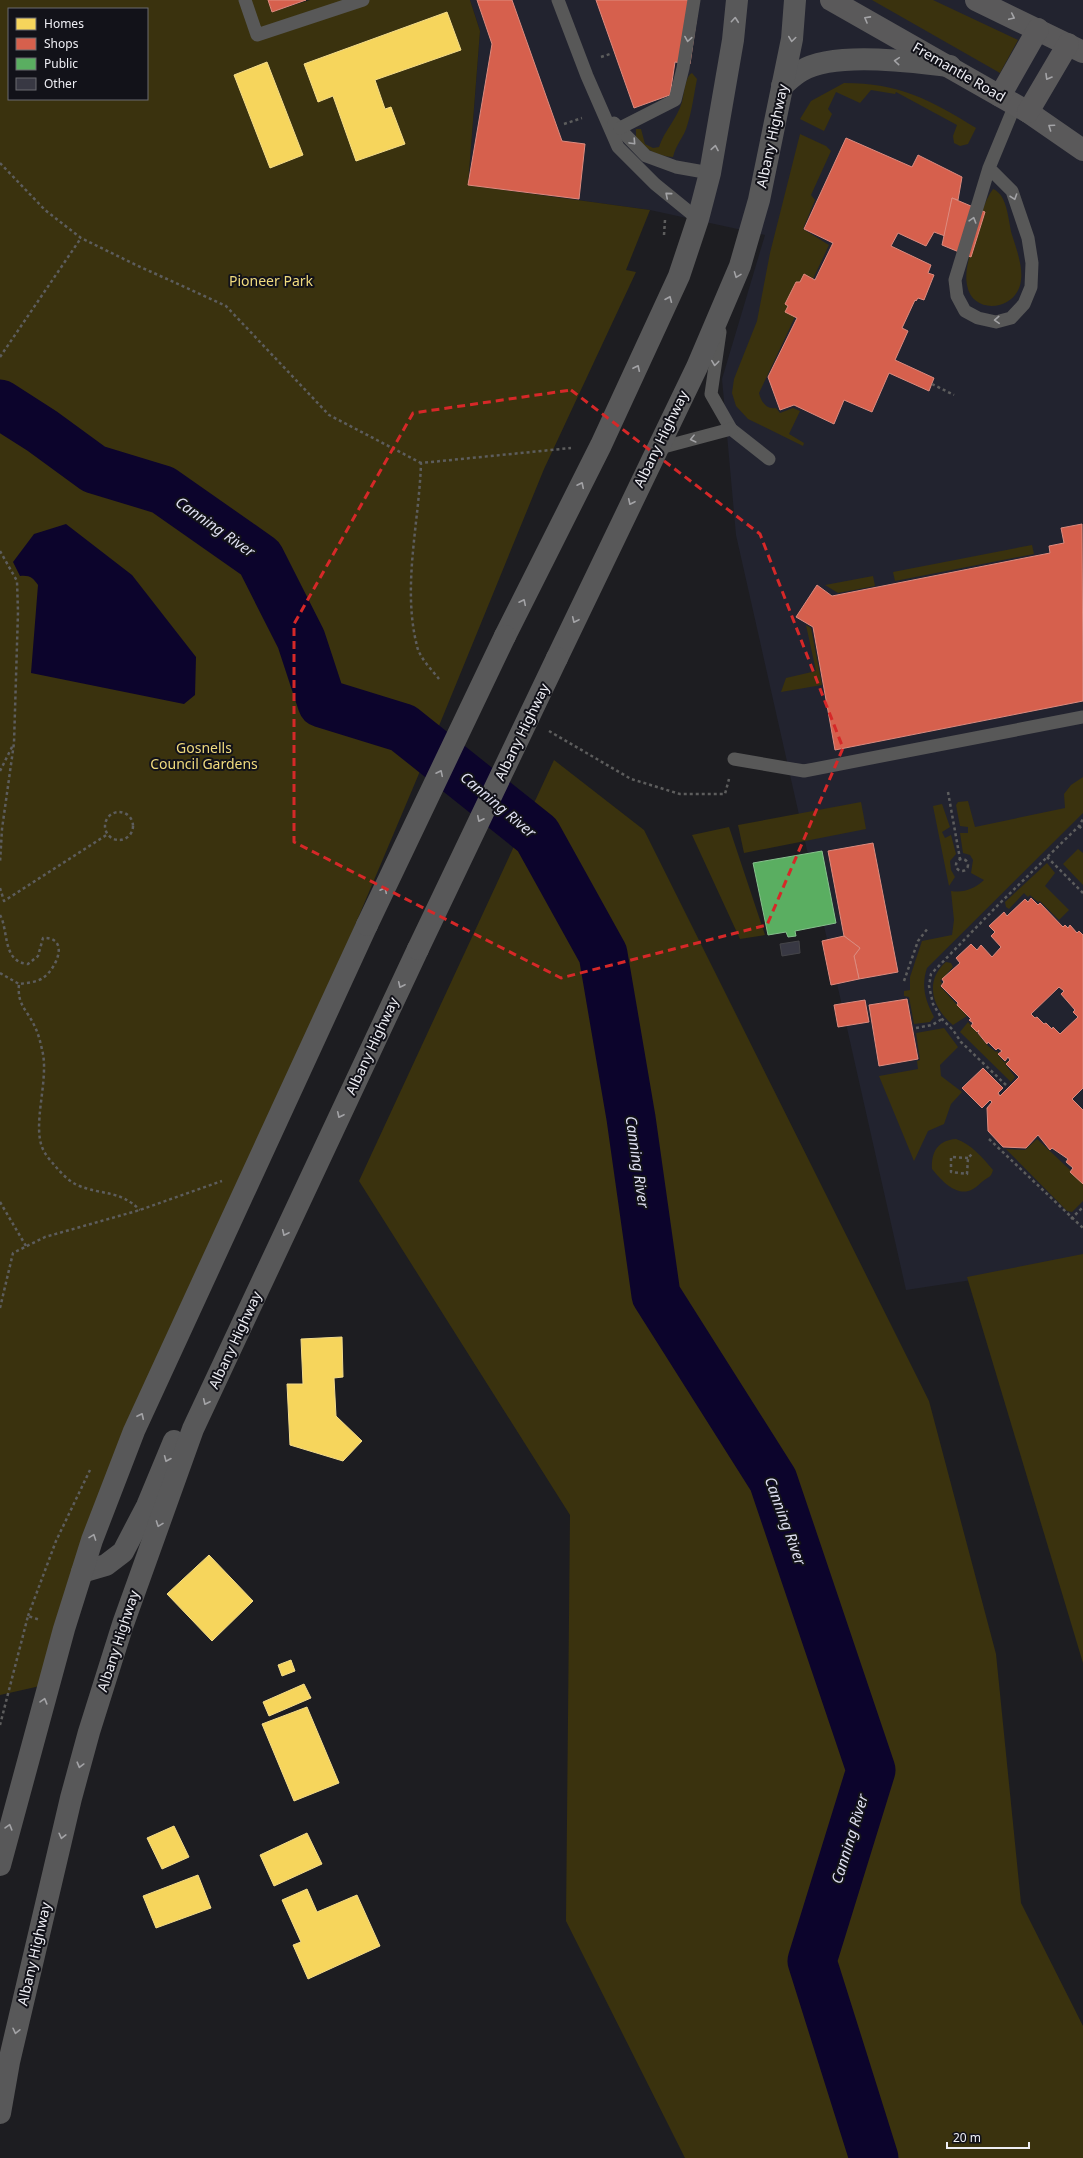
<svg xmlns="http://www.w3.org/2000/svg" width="1083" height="2158" font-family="'Noto Sans',sans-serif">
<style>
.built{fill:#22232f}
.green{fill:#3a320e;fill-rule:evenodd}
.water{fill:#0c042c}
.homes{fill:#f6d55c;stroke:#f4dc8a}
.shops{fill:#d6604d;stroke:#dd8b7f;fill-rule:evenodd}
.public{fill:#5aae61;stroke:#86c18d}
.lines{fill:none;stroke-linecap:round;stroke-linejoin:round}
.river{stroke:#0c042c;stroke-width:49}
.building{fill:#383843;stroke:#454549}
.path{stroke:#5d5d5d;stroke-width:2.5;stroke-dasharray:3 3;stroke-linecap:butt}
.service{stroke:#585858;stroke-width:13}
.primary{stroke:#5a595a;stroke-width:22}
.trunk{stroke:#585859;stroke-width:22}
.trunk-bridge{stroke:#585859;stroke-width:22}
.oneway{stroke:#a4a4a7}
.oneway2{stroke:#a3a3a6}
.marked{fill:none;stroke:#d62828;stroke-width:3;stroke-dasharray:8 5;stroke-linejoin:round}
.labels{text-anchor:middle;stroke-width:4;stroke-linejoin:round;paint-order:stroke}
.street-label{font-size:14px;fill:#eeeef4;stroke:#121219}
.park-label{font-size:14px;fill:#f1db7e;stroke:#121219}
.water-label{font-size:15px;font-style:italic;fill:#dedff0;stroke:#121219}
</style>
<rect width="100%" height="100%" fill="#1d1d21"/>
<polygon class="built" points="470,0 1083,0 1083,1263 906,1290 736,535 722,379 765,235 650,210 468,185 480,31"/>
<g class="green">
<path d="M0 0H268L272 12 310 0H470L480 31 468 185 650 210 626 270 636 272 544 469 434 738 82 1572 49 1684 0 1695ZM9 9H147V99H9Z"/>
<polygon points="872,0 933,0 1018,40 1000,73"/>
<path d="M692 73 697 79C694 94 692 111 687 126 684 137 676 144 673 157 658 156 646 150 636 139V129H641L645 144 653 148 659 147C664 131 677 119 682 102 684 95 685 76 692 73Z"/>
<path d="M844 83C899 83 931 100 976 128L968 144 960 146 954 143 953 136 957 125 896 92 895 94 871 90 860 103 836 92 828 109 832 114 824 131 800 119 811 101Z"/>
<path d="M800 134 826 146 831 151 811 195 815 200 803 229 829 245 759 393C761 402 767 410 776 408L780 413 793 408 800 411 789 434 804 443 803 446 748 419 736 406 732 393 734 379 757 321 770 253Z"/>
<path d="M993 189C1008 195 1008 221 1012 235 1016 247 1023 267 1021 280 1018 311 972 316 967 285 964 269 971 252 975 237 980 221 983 202 993 189Z"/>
<polygon points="1032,545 1034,554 895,581 893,572"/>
<polygon points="873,576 875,586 838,593 825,585"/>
<polygon points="806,625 811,628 822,685 781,692 786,678 816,671"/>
<polygon points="554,760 644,830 929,1401 996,1654 1021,1903 1083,2026 1083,2158 685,2158 566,1921 570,1515 359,1181"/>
<path d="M1083 777V813L927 968C921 986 925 1000 934 1017L930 1022 914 1024 909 997 904 996V991L910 990V977L922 941 952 935 954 920 951 891C964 893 974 889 984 880L971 873 973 860 970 855 963 853 960 833H968V827L960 826 956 805 958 802 968 801 975 827 1065 808 1064 794 1071 785Z"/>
<polygon points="861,802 866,829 744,853 738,825"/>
<polygon points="942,804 950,827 942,832 945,838 951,835 956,854 950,861 951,870 955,877 949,886 933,806"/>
<polygon points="729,827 765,935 740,939 692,835"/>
<polygon points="1078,849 1083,853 1083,885 1063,864"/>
<polygon points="1047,863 1055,873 1045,886 1069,910 1059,920 1040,901 1038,902 1030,895 1028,897 1024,893 1009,909 1006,907 1005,902"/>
<path d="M946 962 951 963 953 967 940 981 942 983 940 986 967 1016 953 1025C932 1008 924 981 946 962Z"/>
<polygon points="968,1022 988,1046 996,1052 998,1051 998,1055 1004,1062 1008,1061 1005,1064 1015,1077 1011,1082 960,1032"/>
<polygon points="944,1028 958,1047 940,1065 941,1076 962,1092 951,1104 944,1124 928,1131 914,1161 879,1076 918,1069 917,1061 920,1060 916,1033"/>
<path d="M956 1139C971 1144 983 1158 993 1170 991 1178 988 1177 983 1181 979 1184 977 1187 973 1189 957 1198 942 1181 932 1169 931 1152 938 1140 956 1139Z"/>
<polygon points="1037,1139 1083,1182 1083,1201 1072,1212 1067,1211 1006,1149 1025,1150"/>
<polygon points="1083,1254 1083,1663 967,1277"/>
</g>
<path class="water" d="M66 524 132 575 196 657 195 695 184 704 31 673 38 585C33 578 30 575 20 576L13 562 34 534Z"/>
<g class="homes">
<polygon points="447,12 461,50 375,80 385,109 391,107 405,144 356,161 333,96 318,102 304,64"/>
<polygon points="267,62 303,155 270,168 234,75"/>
<polygon points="342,1337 343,1377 334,1378 336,1416 362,1441 343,1461 290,1445 287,1384 303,1384 301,1339"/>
<polygon points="209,1555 253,1601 212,1641 167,1594"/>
<polygon points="291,1660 295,1671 282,1676 278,1665"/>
<polygon points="304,1684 311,1698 269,1716 263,1702"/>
<polygon points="307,1707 339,1783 294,1801 262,1724"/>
<polygon points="174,1826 189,1857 162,1869 147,1838"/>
<polygon points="307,1833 322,1864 274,1886 260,1855"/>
<polygon points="198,1875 211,1908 156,1928 143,1896"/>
<polygon points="307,1889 317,1912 357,1895 380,1946 308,1979 293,1945 301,1942 282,1900"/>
</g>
<g class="shops">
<polygon points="268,0 306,0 272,12"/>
<polygon points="477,0 512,0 562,141 585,144 579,199 468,185 492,44"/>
<polygon points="596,0 699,0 690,64 675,62 670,95 634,108"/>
<polygon points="846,138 912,167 918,155 962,177 958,200 952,198 945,236 934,232 926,246 898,233 891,246 931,265 928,273 934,275 924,300 918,298 916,301 915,300 902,328 908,331 895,360 934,378 929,391 889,373 872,412 844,400 834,424 794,405 780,410 768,377 797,318 785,312 788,306 785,304 796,282 800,282 804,274 815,280 833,243 804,229"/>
<polygon points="952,198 985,212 971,257 942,245"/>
<polygon points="1082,524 1083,701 835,750 813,627 796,617 817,585 832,596 1050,553 1049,546 1064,543 1061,528"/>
<polygon points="873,843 898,972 859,979 854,956 860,948 844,936 828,851"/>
<path d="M1031 898 1038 905 1040 903 1063 927 1065 925 1068 928 1070 925 1077 933 1079 931 1083 935V1088L1072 1099 1083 1110V1184L1070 1172 1073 1168 1066 1162 1068 1159 1052 1148 1050 1150 1038 1135 1026 1148 1003 1147 988 1131 987 1108 992 1102 990 1100 982 1108 962 1088 983 1068 1003 1088 998 1093 1000 1096 1019 1077 1006 1064 1010 1060 1008 1057 1005 1061 998 1054 1002 1051 998 1048 996 1050 988 1042 987 1044 978 1033 979 1030 977 1032 971 1026 973 1023 969 1020 971 1019 957 1005 958 1003 941 986 944 982 942 979 960 963 956 958 971 944 977 950 981 945 992 957 1001 947 991 936 995 932 989 926 1004 912 1007 916 1025 899 1028 902ZM1059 987 1064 991 1061 994 1075 1010 1073 1012 1078 1017 1060 1034 1053 1027 1052 1029 1046 1023 1044 1024 1037 1017 1035 1018 1031 1014Z"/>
<polygon points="844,936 860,948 854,956 859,979 831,985 822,941"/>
<polygon points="907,999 918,1059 879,1066 869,1005"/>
<polygon points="865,1000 869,1022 838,1027 834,1005"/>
</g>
<polygon class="public" points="822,851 836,923 795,931 796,936 788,937 786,932 768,935 753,863"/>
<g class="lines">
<polyline class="river" points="0,404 42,431 94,469 163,490 260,558 301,639 322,703 403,728 537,835 603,954 631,1118 656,1295 773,1480 871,1770 812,1961 874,2158"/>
</g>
<polygon class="building" points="799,941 800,953 782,956 780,944"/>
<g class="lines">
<g class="path">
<polyline points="601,57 610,54"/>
<polyline points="564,124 582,118"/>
<polyline points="0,163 45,210 81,238 134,264 226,306 329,415 421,463"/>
<polyline points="664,235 665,220"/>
<polyline points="0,357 81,238"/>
<polyline points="932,384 954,395"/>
<polyline points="0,551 17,581 18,612 14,743 2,829 0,863"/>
<path d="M439 679C432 670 419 657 417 646 402 587 419 524 421 463L571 448"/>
<polyline points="549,731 631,779 680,794 725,794 729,779"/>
<polyline points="0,771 13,745"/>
<polyline points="948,792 960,859"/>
<circle cx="119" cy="826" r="14"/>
<polyline points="1079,826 1083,830"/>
<polyline points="1047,857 1083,893"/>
<circle cx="962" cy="865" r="6"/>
<polyline points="0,888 4,901 108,834"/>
<path d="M0 915C9 931 2 962 28 964L38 956 43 938C70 937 57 968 43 978 37 982 27 983 19 984 17 1006 27 1009 35 1027 39 1035 41 1045 43 1054 48 1082 33 1123 42 1147 45 1155 51 1161 56 1167 62 1174 69 1181 77 1185 103 1196 118 1189 140 1210"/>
<polyline points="0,973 19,984"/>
<polyline points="904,981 918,941 928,928"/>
<polyline points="916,1028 932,1025 942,1019"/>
<polyline points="1006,1085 961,1042 953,1030 942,1019 933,1004 929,986 931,974 999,904 1079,826 1083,819"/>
<polyline points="989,1139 1083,1228"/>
<polyline points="968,1158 951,1157 951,1172 967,1174 968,1158 973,1153"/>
<polyline points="0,1202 26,1246"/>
<polyline points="1071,1219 1083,1207"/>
<polyline points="0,1308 13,1253 45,1237 140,1210 222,1181"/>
<polyline points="28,1616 56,1541 90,1470"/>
<polyline points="0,1725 28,1616 40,1620"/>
</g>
<g class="service">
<polyline points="245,0 257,35 363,0"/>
<polyline points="558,0 587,76 618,147 655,184 698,219"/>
<polyline points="614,123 646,156 676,167 710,173"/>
<polyline points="620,128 675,100 683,68 694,0"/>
<polyline points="989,168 1012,191 1028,238 1032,263 1031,287 1024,304 1011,318 996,322 978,318 965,311 957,296 955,280 989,168 1015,105"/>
<polyline points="720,332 711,394 731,429 769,459"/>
<polyline points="656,449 731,429"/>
<polyline points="734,759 804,771 1083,717"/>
</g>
<g class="primary">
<polyline points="831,0 1028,112 1083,150"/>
<polyline points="976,0 1083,52"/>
<polyline points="1000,96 1038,29"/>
<polyline points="1028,112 1068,44"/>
</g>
<g class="trunk">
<path d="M782 86C788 81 794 75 801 71 835 51 910 62 950 66"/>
<polyline points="505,636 601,445 679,276 698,219 710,173 733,40 737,0"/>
<polyline points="557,658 697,367 740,266 759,200 792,39 795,0"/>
<polyline points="82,1572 106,1565 123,1552 147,1506 174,1441"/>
<polyline points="0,1865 64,1629 92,1540 134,1431 367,925"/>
<polyline points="0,2113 9,2062 71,1798 89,1732 123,1624 193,1429 418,949"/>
</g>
<g class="trunk-bridge">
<polyline points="367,925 505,636"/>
<polyline points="418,949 557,658"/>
</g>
</g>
<defs><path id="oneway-chevron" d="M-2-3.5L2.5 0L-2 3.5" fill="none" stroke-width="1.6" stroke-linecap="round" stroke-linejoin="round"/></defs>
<g class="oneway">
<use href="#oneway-chevron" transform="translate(1012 17) rotate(25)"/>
<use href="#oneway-chevron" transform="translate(867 19) rotate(-151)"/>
<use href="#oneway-chevron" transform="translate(1048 77) rotate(120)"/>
<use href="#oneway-chevron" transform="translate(1051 127) rotate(-145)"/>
</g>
<g class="oneway2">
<use href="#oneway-chevron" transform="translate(735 20) rotate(-85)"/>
<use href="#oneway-chevron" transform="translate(688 39) rotate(99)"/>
<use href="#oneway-chevron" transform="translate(792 39) rotate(98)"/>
<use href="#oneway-chevron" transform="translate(897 61) rotate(-175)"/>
<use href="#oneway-chevron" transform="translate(633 142) rotate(47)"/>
<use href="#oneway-chevron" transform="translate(715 148) rotate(-80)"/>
<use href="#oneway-chevron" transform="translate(668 195) rotate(-140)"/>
<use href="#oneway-chevron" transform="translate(1014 197) rotate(71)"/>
<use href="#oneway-chevron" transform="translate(973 220) rotate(-73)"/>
<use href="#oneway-chevron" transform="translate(737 275) rotate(111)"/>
<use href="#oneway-chevron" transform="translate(669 299) rotate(-67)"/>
<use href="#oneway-chevron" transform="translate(997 320) rotate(177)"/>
<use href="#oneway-chevron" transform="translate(715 363) rotate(97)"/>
<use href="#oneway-chevron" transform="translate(637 368) rotate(-65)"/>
<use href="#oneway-chevron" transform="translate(693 439) rotate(166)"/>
<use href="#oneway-chevron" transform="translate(581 485) rotate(-64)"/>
<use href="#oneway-chevron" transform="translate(631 502) rotate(115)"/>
<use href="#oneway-chevron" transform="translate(523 602) rotate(-64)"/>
<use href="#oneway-chevron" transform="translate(575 620) rotate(115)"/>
<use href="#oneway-chevron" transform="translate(440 773) rotate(-64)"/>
<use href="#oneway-chevron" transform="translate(480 819) rotate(116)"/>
<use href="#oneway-chevron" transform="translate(384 890) rotate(-64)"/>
<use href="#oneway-chevron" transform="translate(401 985) rotate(115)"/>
<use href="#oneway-chevron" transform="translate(340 1115) rotate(115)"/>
<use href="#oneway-chevron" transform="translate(285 1233) rotate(115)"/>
<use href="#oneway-chevron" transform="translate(206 1402) rotate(115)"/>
<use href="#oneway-chevron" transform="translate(141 1416) rotate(-65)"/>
<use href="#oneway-chevron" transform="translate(167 1459) rotate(113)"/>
<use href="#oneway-chevron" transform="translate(159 1524) rotate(110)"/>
<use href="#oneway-chevron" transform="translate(93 1537) rotate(-70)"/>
<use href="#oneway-chevron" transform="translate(44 1701) rotate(-74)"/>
<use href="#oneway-chevron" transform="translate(80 1765) rotate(105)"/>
<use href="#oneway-chevron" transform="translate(9 1827) rotate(-74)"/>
<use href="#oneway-chevron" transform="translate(62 1836) rotate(104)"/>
<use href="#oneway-chevron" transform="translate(16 2031) rotate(103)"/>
</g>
<path class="marked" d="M571 390 760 534 843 748 767 925 561 978 294 842V624L413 413Z"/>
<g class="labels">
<g class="street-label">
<text transform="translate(959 72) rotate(30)" y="5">Fremantle Road</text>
<text transform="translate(772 136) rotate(-78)" y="5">Albany Highway</text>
<text transform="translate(661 439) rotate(-64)" y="5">Albany Highway</text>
<text transform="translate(522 732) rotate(-64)" y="5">Albany Highway</text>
<text transform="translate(372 1046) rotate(-65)" y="5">Albany Highway</text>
<text transform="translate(235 1340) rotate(-65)" y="5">Albany Highway</text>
<text transform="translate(118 1641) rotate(-72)" y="5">Albany Highway</text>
<text transform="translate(34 1954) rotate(-77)" y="5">Albany Highway</text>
</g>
<g class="park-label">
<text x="271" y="286">Pioneer Park</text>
<text x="204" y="753">Gosnells<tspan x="204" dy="16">Council Gardens</tspan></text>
</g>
<g class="water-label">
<text transform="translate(215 527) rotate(35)" y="5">Canning River</text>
<text transform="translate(498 805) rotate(40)" y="5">Canning River</text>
<text transform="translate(637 1162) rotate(82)" y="5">Canning River</text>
<text transform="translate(785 1521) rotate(70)" y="5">Canning River</text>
<text transform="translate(850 1839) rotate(-73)" y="5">Canning River</text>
</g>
</g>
<rect x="8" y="8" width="140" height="92" fill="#121219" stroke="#6a6a71"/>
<rect x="16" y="18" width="20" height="12" fill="#f6d55c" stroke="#6a6a71"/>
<text x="44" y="28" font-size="12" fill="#eeeef4">Homes</text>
<rect x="16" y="38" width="20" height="12" fill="#d6604d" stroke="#6a6a71"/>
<text x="44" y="48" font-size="12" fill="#eeeef4">Shops</text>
<rect x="16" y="58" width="20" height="12" fill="#5aae61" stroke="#6a6a71"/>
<text x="44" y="68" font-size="12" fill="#eeeef4">Public</text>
<rect x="16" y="78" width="20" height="12" fill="#383843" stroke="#6a6a71"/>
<text x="44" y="88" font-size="12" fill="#eeeef4">Other</text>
<path d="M947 2142v6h82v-6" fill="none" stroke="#eeeef4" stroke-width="2"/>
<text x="953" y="2142" font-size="12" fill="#eeeef4" stroke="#121219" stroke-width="3" paint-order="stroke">20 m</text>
</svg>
